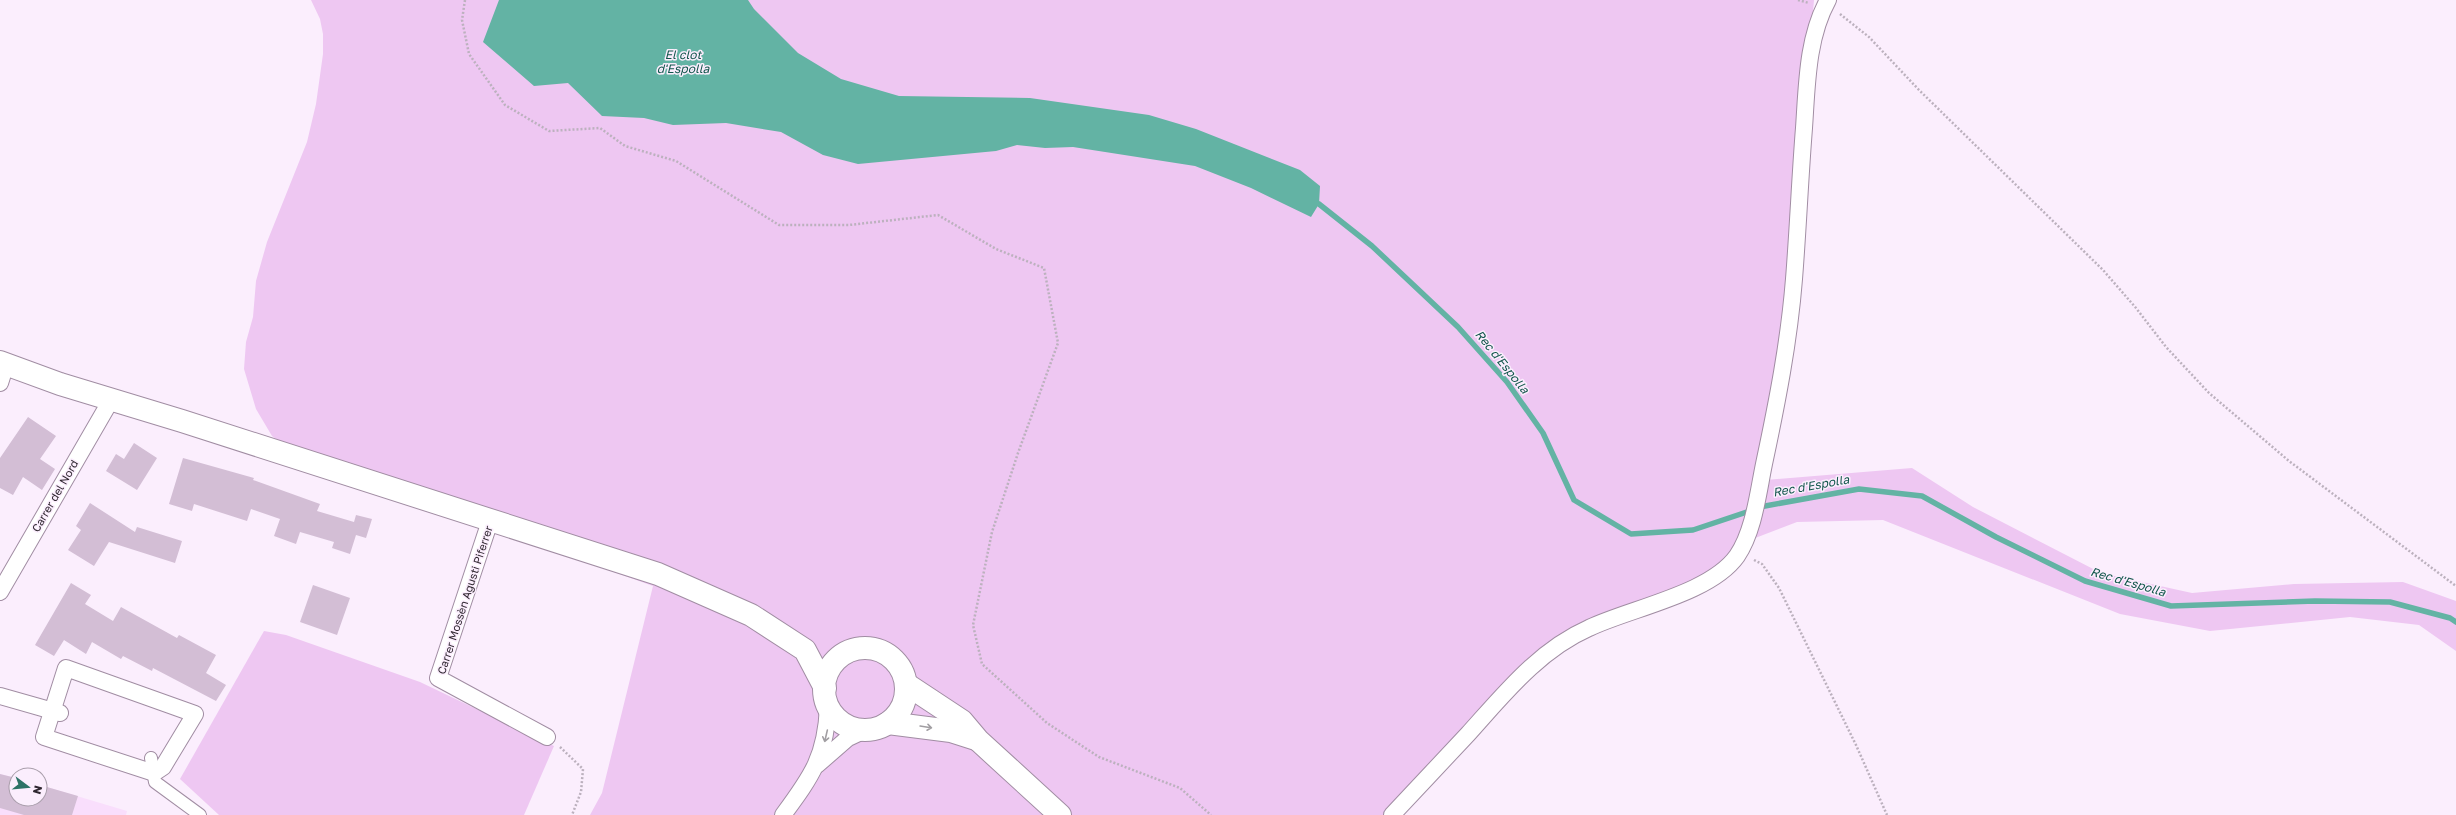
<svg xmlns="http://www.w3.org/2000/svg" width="2456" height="815" font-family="'Golos Text',sans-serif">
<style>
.built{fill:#f9defc}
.green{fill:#eec7f2}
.water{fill:#63b3a4}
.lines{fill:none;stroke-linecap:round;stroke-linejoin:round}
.stream{stroke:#63b3a4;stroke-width:5.5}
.building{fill:#d3bed5}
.pedestrian-casing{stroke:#a18da3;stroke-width:14}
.minor-casing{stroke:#a18da3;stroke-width:18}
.secondary-casing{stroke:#a18da3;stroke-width:24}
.path{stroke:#bcb1be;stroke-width:2.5;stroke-dasharray:2 2;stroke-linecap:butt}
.pedestrian{stroke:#fff;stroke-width:12}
.minor{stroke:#fff;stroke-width:16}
.secondary{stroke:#fff;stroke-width:22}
.oneway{stroke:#a19ea2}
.labels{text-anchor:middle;stroke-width:3;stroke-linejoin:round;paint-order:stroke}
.street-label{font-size:11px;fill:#2f2730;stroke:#fbeefd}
.water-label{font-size:12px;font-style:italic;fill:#11554b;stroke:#fbeefd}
</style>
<rect width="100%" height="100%" fill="#fbeefd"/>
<polygon class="built" points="0,774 16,778 16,799 40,799 40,785 127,811 126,815 0,815"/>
<g class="green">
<polygon points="311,0 1814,0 1781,372 1754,481 1912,468 1973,507 2101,573 2192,593 2294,584 2403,582 2456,601 2456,651 2419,625 2350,617 2210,631 2120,614 1883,520 1797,522 1737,545 1731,568 1555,647 1397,815 590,815 602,793 653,586 302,460 272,436 256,409 244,369 246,342 253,317 256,281 267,242 307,142 316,104 323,54 323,34 320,19"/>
<polygon points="264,631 286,635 420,682 554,746 524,815 219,815 180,779"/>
</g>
<polygon class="water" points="499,0 748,0 754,9 798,53 841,79 899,96 1030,98 1149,115 1196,129 1300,170 1320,186 1319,204 1311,217 1251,188 1195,166 1073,147 1045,148 1017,145 996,151 858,164 823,155 781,132 726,123 673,125 644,118 602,116 568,83 534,86 483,42"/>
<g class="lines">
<polyline class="stream" points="1319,204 1372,246 1458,327 1507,382 1543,433 1574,500 1631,534 1693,530 1765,506 1859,489 1922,496 1996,537 2085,581 2171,606 2315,601 2390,602 2450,618 2456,622"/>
</g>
<g class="building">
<polygon points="28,417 56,436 40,459 55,469 42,490 23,477 13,495 0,488 0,458"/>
<polygon points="134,443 157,458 137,490 106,471 116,454 124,459"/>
<polygon points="183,458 254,478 253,480 320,504 317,511 354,522 356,515 372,519 366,538 356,535 350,554 332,548 334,542 300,532 296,544 274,536 280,519 251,509 247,521 194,504 192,511 169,504"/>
<polygon points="90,503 135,532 137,527 182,541 175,563 109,542 94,566 68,550 81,530 76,526"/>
<polygon points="71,583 91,595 85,604 113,621 121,607 177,638 179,635 216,655 206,673 226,685 216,701 153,668 152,671 123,656 121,659 92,642 86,654 64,640 54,656 35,645"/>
<polygon points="313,585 350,598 337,635 300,622"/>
<polygon points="0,774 16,778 16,799 40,799 40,785 78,796 72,815 24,815 0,808"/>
</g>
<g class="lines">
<defs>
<polyline id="pedestrian" points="151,758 155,782 200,815"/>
<g id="minor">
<polyline points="0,383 6,364"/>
<polyline points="490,521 438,678 547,737"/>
<polyline points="0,592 111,400"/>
<polygon points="66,668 195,714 163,767 154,773 44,737"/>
<polyline points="0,696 60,713"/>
<polyline points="817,765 848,738 865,730"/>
<path d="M783 815C812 776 826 756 828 706"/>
<path d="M1392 815C1417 788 1443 761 1468 734 1504 694 1539 650 1589 628 1631 608 1710 594 1737 556 1754 531 1758 493 1764 464 1777 403 1789 342 1794 279 1798 229 1800 178 1804 128 1807 85 1807 38 1828 0"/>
</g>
<g id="secondary">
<polyline points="0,362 60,384 182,421 658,574 751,615 805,650 825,688"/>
<circle cx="865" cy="689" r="41"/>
<polyline points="906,684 962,721 978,740 1060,815"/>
<polyline points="888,723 951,731 976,739"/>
</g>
</defs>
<use href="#pedestrian" class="pedestrian-casing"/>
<use href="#minor" class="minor-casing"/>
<use href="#secondary" class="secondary-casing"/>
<g class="path">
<polyline points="465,0 462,20 469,54 505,105 549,131 600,128 625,146 676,161 779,225 849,225 938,215 996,249 1044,268 1058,343 1018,453 992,532 973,625 982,664 1047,723 1099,757 1180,788 1211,815"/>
<polyline points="1798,0 1809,3"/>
<polyline points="1840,14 1869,37 1919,90 2103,270 2136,308 2166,347 2209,393 2289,461 2456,586"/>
<polyline points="1754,560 1762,564 1779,588 1856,745 1887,815"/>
<polyline points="560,747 583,769 581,792 572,815"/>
</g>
<use href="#pedestrian" class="pedestrian"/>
<use href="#minor" class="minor"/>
<use href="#secondary" class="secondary"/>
</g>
<defs><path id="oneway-shaft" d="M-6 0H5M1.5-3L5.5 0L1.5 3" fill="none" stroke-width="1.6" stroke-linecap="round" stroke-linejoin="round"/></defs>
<g class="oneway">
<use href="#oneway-shaft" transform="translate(926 727) rotate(9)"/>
<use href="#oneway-shaft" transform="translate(826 736) rotate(103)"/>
</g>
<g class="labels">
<g class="street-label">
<text transform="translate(55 496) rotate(-60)" y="4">Carrer del Nord</text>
<text transform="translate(465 600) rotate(-72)" y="4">Carrer Mossèn Agusti Piferrer</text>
</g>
<g class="water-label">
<text x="683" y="59">El clot<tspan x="683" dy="14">d'Espolla</tspan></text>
<text transform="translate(1502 362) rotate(51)" y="4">Rec d'Espolla</text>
<text transform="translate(1811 486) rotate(-10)" y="4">Rec d'Espolla</text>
<text transform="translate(2128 582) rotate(16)" y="4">Rec d'Espolla</text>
</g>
</g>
<g transform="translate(28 787) rotate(106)"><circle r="19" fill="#fbeefd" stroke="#a99eab"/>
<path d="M0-3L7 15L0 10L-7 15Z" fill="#2d7266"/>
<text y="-6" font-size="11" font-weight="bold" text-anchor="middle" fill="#2f2730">N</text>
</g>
</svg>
